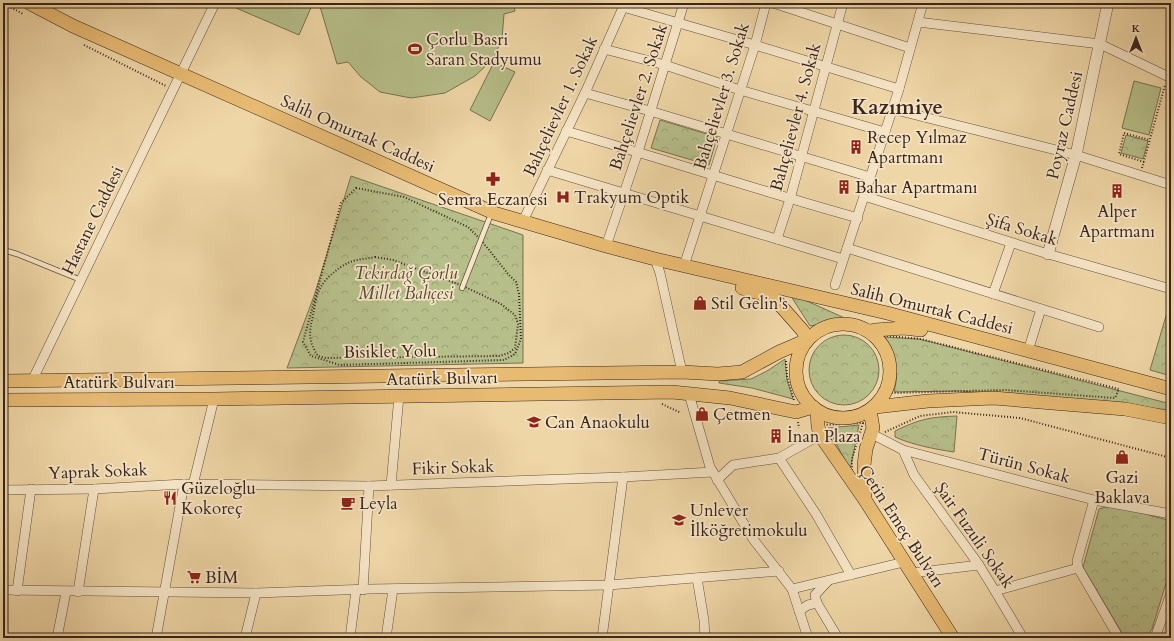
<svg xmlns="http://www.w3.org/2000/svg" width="1174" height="641" font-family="Cardo,serif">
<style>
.park{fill:url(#park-crowns);stroke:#787153}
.garden{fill:#b6be89;stroke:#787153}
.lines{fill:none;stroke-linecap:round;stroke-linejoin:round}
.service-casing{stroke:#66503f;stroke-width:6}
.minor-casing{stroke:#66503f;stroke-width:10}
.tertiary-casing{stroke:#66503f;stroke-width:12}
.primary-casing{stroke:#39241d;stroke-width:14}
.path{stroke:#39241d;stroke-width:2;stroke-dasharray:1 2;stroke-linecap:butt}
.service{stroke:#f5e4c5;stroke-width:4.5}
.minor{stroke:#f5e4c5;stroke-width:9}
.tertiary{stroke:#f5e4c5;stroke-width:11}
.primary{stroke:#e8bb73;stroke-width:13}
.labels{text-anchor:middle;stroke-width:3.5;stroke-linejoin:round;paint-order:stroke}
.poi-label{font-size:17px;fill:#39241d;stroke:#f5e4c5;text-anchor:start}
.street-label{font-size:17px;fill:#39241d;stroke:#f5e4c5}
.park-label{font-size:17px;font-style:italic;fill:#584a38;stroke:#f5e4c5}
.district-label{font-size:21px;font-weight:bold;fill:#39241d;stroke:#f5e4c5}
</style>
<defs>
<pattern id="park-crowns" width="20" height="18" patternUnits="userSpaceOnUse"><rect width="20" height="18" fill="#b6be89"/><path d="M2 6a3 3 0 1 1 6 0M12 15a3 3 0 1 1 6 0" fill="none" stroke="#9da376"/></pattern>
</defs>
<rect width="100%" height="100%" fill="#efd6a6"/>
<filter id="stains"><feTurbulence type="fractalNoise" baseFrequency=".005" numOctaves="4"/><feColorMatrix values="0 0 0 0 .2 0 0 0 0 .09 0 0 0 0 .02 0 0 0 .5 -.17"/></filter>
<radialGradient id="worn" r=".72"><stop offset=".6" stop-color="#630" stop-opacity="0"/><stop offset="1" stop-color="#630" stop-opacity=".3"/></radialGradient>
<g class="park">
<polygon points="660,120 717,137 709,165 651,148"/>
<polygon points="1126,135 1148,141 1143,159 1121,153"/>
<polygon points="351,176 523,235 523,363 287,368 314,296"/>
<polygon points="789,293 847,319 810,326"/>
<polygon points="1171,299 1171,376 1150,370"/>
<circle cx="844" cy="370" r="35"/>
<path d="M882 337 919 339 1171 404V410L961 391 894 392C900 368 895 358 882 337Z"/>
<polygon points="785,359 787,380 793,399 752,388 719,383 719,381 751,379 767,371"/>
<path d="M957 416 954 452C934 449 913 445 895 437V431C920 419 929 417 957 416Z"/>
<polygon points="859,425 850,470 828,428"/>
<polygon points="1112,505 1171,521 1171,567 1152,629 1146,638 1125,638 1083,567 1099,509"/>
</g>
<g class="garden">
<polygon points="238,3 313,3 299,35 236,8"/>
<polygon points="319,3 513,3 515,11 504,14 502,39 493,59 475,76 445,93 411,98 380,92 361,77 348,62 337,64"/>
<polygon points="494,62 515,72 490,121 470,110"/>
<polygon points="1134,81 1161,88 1149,135 1122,128"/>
</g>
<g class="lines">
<defs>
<g id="service">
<polyline points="3,250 17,254 81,280"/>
<polyline points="462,288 489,219"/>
</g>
<g id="minor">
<polyline points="773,3 910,48"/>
<polyline points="623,7 755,45 899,89"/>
<polyline points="918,22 1100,44 1171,78"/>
<polyline points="604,49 665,65 740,90 885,132"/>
<polyline points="585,93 650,111 870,177"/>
<polyline points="892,109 1076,155 1171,185"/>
<path d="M566 131C664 159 760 191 858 218"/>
<polyline points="547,170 843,259"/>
<polyline points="864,196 1048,254 1171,289"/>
<polyline points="523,221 585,93 625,3"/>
<polyline points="777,239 790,199 843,3"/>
<polyline points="606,246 638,152 684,3"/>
<polyline points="847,248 1099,327"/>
<polyline points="655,259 660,273 682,372"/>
<polyline points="684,266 755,45 766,3"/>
<polyline points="835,285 899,89 923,3"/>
<polyline points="993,294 1011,243"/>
<polyline points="1028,351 1041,309"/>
<polyline points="32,381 215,3"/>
<polyline points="689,394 710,467 753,539 792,589 808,638"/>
<polyline points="872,434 903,450 1094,500 1171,514"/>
<polyline points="903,450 914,475 979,565 995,591 1023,638"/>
<polyline points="779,458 816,514 851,575"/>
<polyline points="717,480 733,465 779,458 820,435"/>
<polyline points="193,485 214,399"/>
<polyline points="391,485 399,396"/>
<polyline points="3,490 94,489 184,484 369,486 623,477 713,472"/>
<polyline points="1094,500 1077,561 1078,568 1119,638"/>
<polyline points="912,573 979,565"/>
<polyline points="697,578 704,620 705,638"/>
<polyline points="792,589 904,562"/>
<polyline points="3,590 256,593 370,589 609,585 779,571"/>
<polyline points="363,590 369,486"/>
<polyline points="17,591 31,489"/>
<polyline points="995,591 1078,568"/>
<polyline points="78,592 94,489"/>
<polyline points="817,603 815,595 828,581"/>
<polyline points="799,611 808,605 817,603 838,638"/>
<polyline points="57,638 66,592"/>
<polyline points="156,638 184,484"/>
<polyline points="245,638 256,593"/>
<polyline points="350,638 356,590"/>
<polyline points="386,638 393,589"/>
<polyline points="602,638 623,477"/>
<polyline points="1155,638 1171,593"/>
</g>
<polyline id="tertiary" points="1048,254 1076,155 1108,3"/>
<g id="primary">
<polyline points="29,3 73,26 494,213 606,246 655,259 887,313 1171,389"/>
<polyline points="742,288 773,297 803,331 807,340"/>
<circle cx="843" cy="371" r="47"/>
<polyline points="870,331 875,330 904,328 921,330"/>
<polyline points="3,381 682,372 718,374 742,372 779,352 807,340"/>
<polyline points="3,400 214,399 672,392 730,398 796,412 813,407"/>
<polyline points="875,407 928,401 993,398 1125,409 1171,418"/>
<polyline points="817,411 818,426 820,435 865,500 953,638"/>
<polyline points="865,498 864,465 866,449 873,428 870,410"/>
</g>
</defs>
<use href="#service" class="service-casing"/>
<use href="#minor" class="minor-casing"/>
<use href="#tertiary" class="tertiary-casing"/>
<use href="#primary" class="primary-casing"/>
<g class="path">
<polyline points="3,3 23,14"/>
<polyline points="84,45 166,86"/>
<polyline points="1144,162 1119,154 1124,133 1150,140"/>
<polyline points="1142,168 1165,85"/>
<polygon points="356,188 404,197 468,227 481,240 509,275 516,282 519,294 521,339 515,354 504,360 340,365 311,356 303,342 341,203"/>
<path d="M375 257 393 260 463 286 501 304 515 315 518 324 515 348 509 353 499 356 326 358 318 356C308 341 309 332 313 315 315 306 316 293 322 285 327 277 339 267 348 263 356 259 366 259 375 257Z"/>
<path d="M878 335 921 339 1119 389 1115 398 1006 390 889 393C896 370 896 354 878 335Z"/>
<polyline points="786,361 787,376 794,400"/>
<polyline points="662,404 681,413"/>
<polyline points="798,422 799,428"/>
<polygon points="863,423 852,459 852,476 823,425"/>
<polyline points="885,432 920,416 953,412 1020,418 1171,458"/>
</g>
<use href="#service" class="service"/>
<use href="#minor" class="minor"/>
<use href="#tertiary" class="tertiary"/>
<use href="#primary" class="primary"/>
</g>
<defs>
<symbol id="stadium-bare" viewBox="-9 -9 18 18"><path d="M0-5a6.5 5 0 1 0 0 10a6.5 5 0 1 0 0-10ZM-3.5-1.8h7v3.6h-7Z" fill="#8f2418" stroke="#f5e4c5" stroke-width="2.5" paint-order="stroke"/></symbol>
<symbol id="building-bare" viewBox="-9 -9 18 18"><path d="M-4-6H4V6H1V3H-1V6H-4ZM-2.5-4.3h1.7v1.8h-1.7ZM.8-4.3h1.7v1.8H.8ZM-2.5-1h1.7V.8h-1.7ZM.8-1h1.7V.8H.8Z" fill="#8f2418" stroke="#f5e4c5" stroke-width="2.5" paint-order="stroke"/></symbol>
<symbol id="pharmacy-bare" viewBox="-9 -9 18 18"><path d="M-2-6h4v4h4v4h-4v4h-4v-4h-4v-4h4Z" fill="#8f2418" stroke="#f5e4c5" stroke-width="2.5" paint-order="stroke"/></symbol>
<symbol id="hospital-bare" viewBox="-9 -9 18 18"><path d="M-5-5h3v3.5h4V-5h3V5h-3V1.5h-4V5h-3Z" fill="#8f2418" stroke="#f5e4c5" stroke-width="2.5" paint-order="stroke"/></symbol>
<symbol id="shop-bare" viewBox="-9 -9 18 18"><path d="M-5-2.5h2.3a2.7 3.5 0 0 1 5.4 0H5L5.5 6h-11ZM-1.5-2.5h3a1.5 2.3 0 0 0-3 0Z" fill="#8f2418" stroke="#f5e4c5" stroke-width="2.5" paint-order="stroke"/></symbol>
<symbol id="school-bare" viewBox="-9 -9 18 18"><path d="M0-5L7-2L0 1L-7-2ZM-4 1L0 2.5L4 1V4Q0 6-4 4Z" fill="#8f2418" stroke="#f5e4c5" stroke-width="2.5" paint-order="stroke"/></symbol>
<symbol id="restaurant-bare" viewBox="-9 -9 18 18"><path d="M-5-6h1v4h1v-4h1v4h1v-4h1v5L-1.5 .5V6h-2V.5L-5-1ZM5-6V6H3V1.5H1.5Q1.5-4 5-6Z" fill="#8f2418" stroke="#f5e4c5" stroke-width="2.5" paint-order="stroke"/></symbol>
<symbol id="cafe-bare" viewBox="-9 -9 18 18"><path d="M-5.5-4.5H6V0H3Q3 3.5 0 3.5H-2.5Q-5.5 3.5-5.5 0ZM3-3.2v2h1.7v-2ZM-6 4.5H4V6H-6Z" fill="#8f2418" stroke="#f5e4c5" stroke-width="2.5" paint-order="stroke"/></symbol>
<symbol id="supermarket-bare" viewBox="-9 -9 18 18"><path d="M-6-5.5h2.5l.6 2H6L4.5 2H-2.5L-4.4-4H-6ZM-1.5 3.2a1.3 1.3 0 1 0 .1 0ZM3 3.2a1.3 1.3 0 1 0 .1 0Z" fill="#8f2418" stroke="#f5e4c5" stroke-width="2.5" paint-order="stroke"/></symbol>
</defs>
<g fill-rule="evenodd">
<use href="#stadium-bare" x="405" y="39" width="20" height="20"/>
<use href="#building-bare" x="846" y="137" width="20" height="20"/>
<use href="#pharmacy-bare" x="483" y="169" width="20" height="20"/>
<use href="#building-bare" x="834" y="177" width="20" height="20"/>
<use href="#building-bare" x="1107" y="181" width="20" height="20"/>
<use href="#hospital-bare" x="553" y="187" width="20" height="20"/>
<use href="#shop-bare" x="690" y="293" width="20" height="20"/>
<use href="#shop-bare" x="692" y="404" width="20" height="20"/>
<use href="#school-bare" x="524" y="412" width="20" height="20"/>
<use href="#building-bare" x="766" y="426" width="20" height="20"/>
<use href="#shop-bare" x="1112" y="447" width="20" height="20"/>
<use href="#restaurant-bare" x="160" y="488" width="20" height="20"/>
<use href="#cafe-bare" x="338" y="493" width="20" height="20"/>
<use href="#school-bare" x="669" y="510" width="20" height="20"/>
<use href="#supermarket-bare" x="184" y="567" width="20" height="20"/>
</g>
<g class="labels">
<g class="poi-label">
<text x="426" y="45">Çorlu Basri<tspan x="426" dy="20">Saran Stadyumu</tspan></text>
<text x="867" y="143">Recep Yılmaz<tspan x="867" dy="20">Apartmanı</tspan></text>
<text x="855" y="193">Bahar Apartmanı</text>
<text x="574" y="203">Trakyum Optik</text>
<text x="493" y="205" text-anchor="middle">Semra Eczanesi</text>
<text x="1117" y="217" text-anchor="middle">Alper<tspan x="1117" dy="20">Apartmanı</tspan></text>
<text x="711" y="309">Stil Gelin's</text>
<text x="713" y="420">Çetmen</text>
<text x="545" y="428">Can Anaokulu</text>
<text x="787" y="442">İnan Plaza</text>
<text x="1122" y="483" text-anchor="middle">Gazi<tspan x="1122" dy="20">Baklava</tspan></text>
<text x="181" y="494">Güzeloğlu<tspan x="181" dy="20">Kokoreç</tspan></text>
<text x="359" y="509">Leyla</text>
<text x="690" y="516">Unlever<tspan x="690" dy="20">İlköğretimokulu</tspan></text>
<text x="205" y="583">BİM</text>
</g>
<g class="street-label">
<text transform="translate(721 96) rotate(-73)" y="6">Bahçelievler 3. Sokak</text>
<text transform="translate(638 97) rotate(-72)" y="6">Bahçelievler 2. Sokak</text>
<text transform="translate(560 106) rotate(-65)" y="6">Bahçelievler 1. Sokak</text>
<text transform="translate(795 117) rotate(-75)" y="6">Bahçelievler 4. Sokak</text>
<text transform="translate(1064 125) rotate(-77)" y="6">Poyraz Caddesi</text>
<text transform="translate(358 133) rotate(24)" y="6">Salih Omurtak Caddesi</text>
<text transform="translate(92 220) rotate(-64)" y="6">Hastane Caddesi</text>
<text transform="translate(1022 229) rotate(17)" y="6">Şifa Sokak</text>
<text transform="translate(932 308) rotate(14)" y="6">Salih Omurtak Caddesi</text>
<text transform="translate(390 351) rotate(-1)" y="6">Bisiklet Yolu</text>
<text transform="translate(442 378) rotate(-1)" y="6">Atatürk Bulvarı</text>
<text x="119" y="388">Atatürk Bulvarı</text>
<text transform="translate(1024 465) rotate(15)" y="6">Türün Sokak</text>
<text transform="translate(453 467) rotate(-2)" y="6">Fikir Sokak</text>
<text transform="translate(98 471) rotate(-2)" y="6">Yaprak Sokak</text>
<text transform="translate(902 526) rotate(57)" y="6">Çetin Emeç Bulvarı</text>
<text transform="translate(975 535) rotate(55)" y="6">Şair Fuzuli Sokak</text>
</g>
<g class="park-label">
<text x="406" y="279">Tekirdağ Çorlu<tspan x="406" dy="20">Millet Bahçesi</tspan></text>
</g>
<g class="district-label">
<text x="897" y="114">Kazımiye</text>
</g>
</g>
<rect width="1174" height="641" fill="none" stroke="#efd6a6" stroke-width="16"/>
<rect x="4" y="4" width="1166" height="633" fill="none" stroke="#39241d" stroke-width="2"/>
<rect x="8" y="8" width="1158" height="625" fill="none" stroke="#39241d"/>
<g transform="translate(1136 38)" stroke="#f5e4c5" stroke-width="3" paint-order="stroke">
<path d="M0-3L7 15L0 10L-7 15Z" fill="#39241d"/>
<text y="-6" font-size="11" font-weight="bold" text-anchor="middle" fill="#39241d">K</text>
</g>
<rect width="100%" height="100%" filter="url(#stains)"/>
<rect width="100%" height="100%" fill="url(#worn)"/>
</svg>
